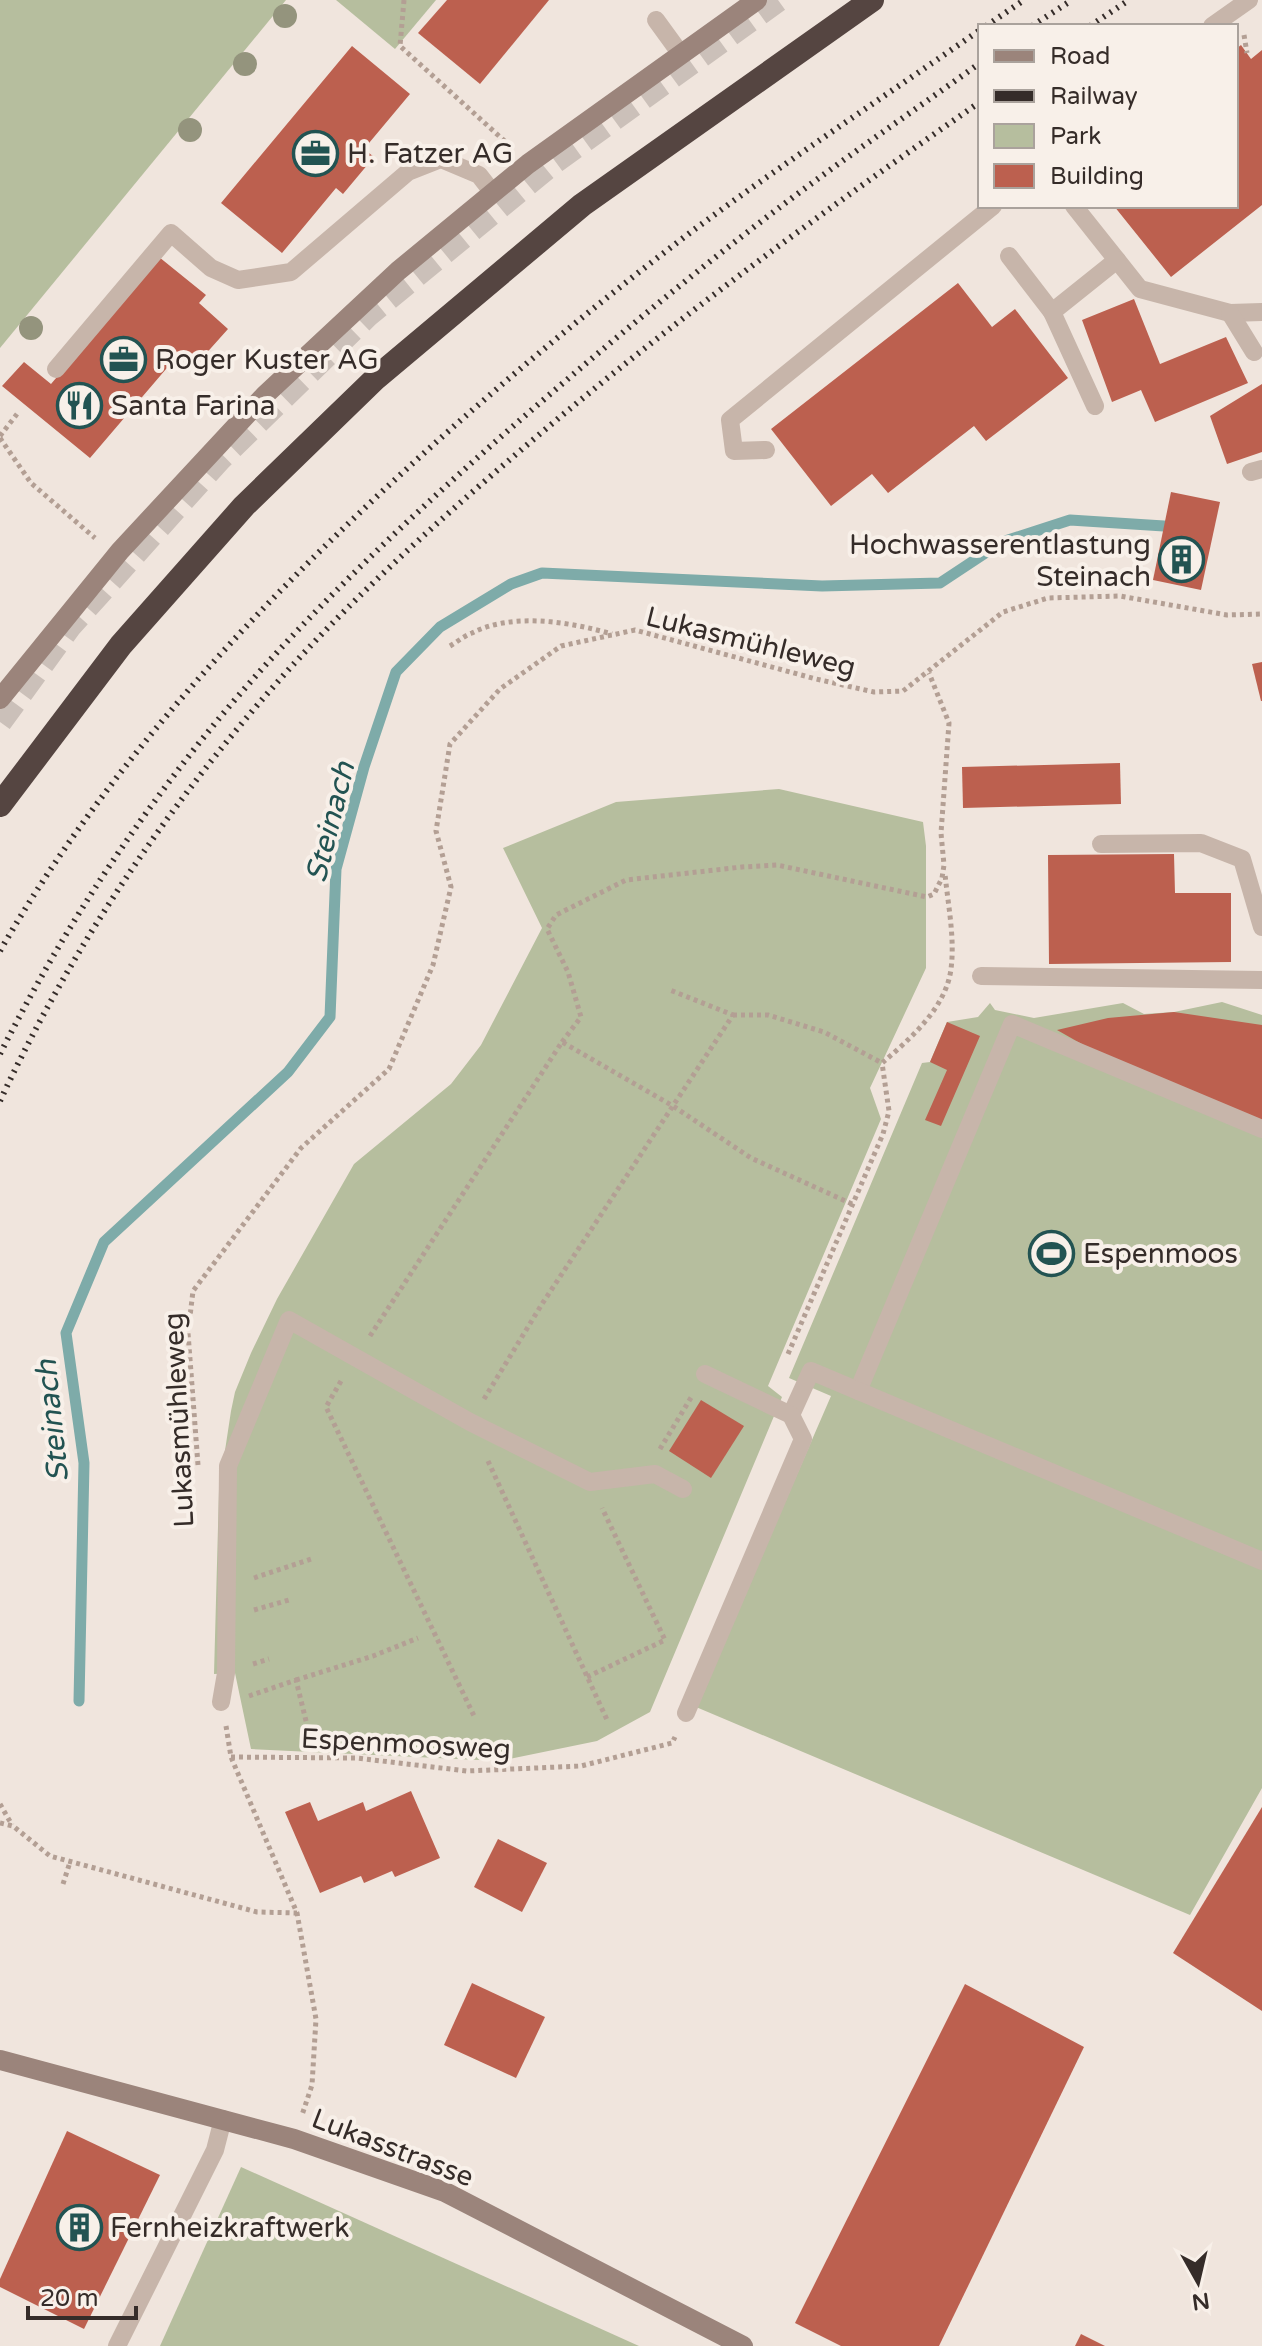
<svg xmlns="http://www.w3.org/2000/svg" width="1262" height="2346" font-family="'Varela Round',sans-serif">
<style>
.green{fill:#b6be9e}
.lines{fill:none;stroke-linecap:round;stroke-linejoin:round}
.stream{stroke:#7eaba9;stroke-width:11}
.building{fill:#bc604f}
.highway-tunnel{stroke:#cbc0b9;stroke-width:24;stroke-dasharray:24 12;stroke-linecap:butt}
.path{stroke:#b39f94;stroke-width:5;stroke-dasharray:4 4;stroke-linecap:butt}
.lane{stroke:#c7b5aa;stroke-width:18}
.secondary{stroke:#9b847b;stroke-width:20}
.highway{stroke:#554541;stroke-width:24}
.rail{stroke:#352c29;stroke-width:6;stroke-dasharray:2 6;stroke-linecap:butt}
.tree{fill:#94947d}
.labels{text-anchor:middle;stroke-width:8;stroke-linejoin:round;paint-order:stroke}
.poi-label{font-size:28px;fill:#352c29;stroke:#f8f0e9;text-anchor:start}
.street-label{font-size:28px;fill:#352c29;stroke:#f8f0e9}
.water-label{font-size:30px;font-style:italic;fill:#225352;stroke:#f8f0e9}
</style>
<rect width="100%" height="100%" fill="#f0e5dd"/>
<g class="green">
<polygon points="0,0 286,0 0,348"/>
<polygon points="336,0 436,0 395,49"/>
<polygon points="779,789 923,822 926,846 926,968 870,1088 881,1119 768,1386 782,1397 650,1712 597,1741 500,1761 251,1749 235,1673 214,1674 219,1490 231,1411 235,1392 251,1353 277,1299 354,1164 451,1084 481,1045 542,928 503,848 616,802"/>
<polygon points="1222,1002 1262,1015 1262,1788 1190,1915 696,1707 831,1396 789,1378 922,1063 930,1062 947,1022 978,1017 990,1003 995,1010 1034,1018 1123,1003 1144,1014 1174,1012"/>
<polygon points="241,2167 639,2346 160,2346"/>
</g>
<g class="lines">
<polyline class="stream" points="79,1701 84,1463 66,1333 104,1242 288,1072 330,1017 336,869 364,767 396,672 440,627 511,584 542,573 822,586 940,583 1002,542 1070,520 1164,526"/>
</g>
<g class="building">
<polygon points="447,0 549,0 480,84 418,33"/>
<polygon points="1241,45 1251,59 1262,50 1262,205 1171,277 1114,206 1236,206 1236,49"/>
<polygon points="352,46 410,94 364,149 374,157 343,194 336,188 282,253 221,203"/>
<polygon points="159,257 206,295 199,303 228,329 194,367 178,355 90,458 2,386 24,362 51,384"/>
<polygon points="958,283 992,327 1015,309 1068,378 986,441 974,426 888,493 872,474 831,506 771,429"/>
<polygon points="1134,299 1160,364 1226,337 1248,383 1155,422 1141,390 1112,402 1082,320"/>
<polygon points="1262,384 1262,452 1227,464 1210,416"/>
<polygon points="1171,492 1220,502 1201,590 1153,580"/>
<polygon points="1262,662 1262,701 1261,701 1252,664"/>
<polygon points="1120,763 1121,804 963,808 962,767"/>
<polygon points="1174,854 1175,893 1231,893 1231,962 1049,964 1048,855"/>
<polygon points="1174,1012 1262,1025 1262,1134 1124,1068 1057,1030 1108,1018"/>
<polygon points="947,1022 980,1036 941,1126 925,1120 947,1070 930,1062"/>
<polygon points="701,1400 744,1426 711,1478 669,1451"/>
<polygon points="411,1791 440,1858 395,1877 392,1871 364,1883 361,1876 320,1893 285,1812 310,1802 318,1821 363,1802 366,1811"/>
<polygon points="1262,1807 1262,2011 1173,1953"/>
<polygon points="498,1839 547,1863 522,1912 474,1887"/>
<polygon points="472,1983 545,2017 516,2078 444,2045"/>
<polygon points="965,1984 1084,2047 939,2346 841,2346 795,2323"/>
<polygon points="67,2131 160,2175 84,2329 0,2287 0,2279"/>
<polygon points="1081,2334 1105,2346 1075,2346"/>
</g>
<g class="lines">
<polyline class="highway-tunnel" points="0,722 70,626 219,460 368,315 553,163 778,0"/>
<g class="path">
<polyline points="404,0 400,46 510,146"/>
<polyline points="1244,35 1247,53"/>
<polyline points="0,436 17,414"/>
<polyline points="0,438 31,483 95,538"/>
<path d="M450 646C457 642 464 636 472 633 513 612 570 622 612 634"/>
<path d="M733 1015H768L824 1032 882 1063C910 1039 946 1008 951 969 955 938 948 905 945 874"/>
<polyline points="562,1042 581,1017 568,972 547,929 556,915 626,880 742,867 777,865 927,897 934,894 942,878 944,865 941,833 949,723 929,673"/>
<polyline points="370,1336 562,1042 673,1106 751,1158 852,1204"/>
<polyline points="788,1354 883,1134 889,1111 882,1063"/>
<polyline points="341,1381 326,1407 475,1718"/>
<polyline points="484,1399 542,1304 733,1015 670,990"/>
<polyline points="660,1449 692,1396"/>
<polyline points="488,1461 608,1722"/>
<polyline points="198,1465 188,1333 193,1291 301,1148 389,1069 433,965 451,887 436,831 450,744 500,689 561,646 635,630 816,679 874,692 903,691 1003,612 1048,598 1120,596 1227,615 1262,614"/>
<polyline points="254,1578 311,1559"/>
<polyline points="254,1610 289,1600"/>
<polyline points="253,1664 269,1659"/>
<polyline points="587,1677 665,1640 602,1508"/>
<polyline points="296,1680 373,1656 418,1638"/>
<polyline points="249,1696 296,1680 307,1725"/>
<polyline points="226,1726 231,1757 297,1913 316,2019 312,2085 302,2115"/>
<polyline points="231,1757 356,1758 467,1771 581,1766 672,1743 675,1737"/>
<polyline points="0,1804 12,1825"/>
<polyline points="0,1823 13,1826 50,1856 257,1912 297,1913"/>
<polyline points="63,1884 70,1862"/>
</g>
<g class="lane">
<polyline points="656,20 680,53"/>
<polyline points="1212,26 1249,0"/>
<polyline points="1074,206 1140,289 1230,313 1262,312"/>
<polyline points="1009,256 1052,312"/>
<polyline points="1230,313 1254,352"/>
<polyline points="56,369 171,233 211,268 238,280 291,272 408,172 441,159 479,175 493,193"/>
<polyline points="1095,406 1052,312 1117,260"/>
<polyline points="766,450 734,451 730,420 993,206"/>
<polyline points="1251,472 1262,469"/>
<polyline points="1101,844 1201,843 1242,859 1262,927"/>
<polyline points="981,976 1262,980"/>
<polyline points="858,1391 1012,1024 1262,1129"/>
<polyline points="791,1415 811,1371 1262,1561"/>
<polyline points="221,1702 226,1673 228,1466 289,1320 470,1422 590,1482 655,1474 683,1489"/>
<polyline points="686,1713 803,1439 791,1415 705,1374"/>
<polyline points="117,2346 215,2150 223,2119"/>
</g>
<g class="secondary">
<polyline points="0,699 120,551 265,395 398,271 528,164 757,0"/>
<polyline points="0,2060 294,2139 445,2192 743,2346"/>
</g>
<polyline class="highway" points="0,805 121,645 244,506 376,378 582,205 872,0"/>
<g class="rail">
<polyline points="986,26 1024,0"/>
<polyline points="1032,26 1072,0"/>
<polyline points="1090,26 1129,0"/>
<path d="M0 951C101 775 239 625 387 487 485 396 588 310 695 229 788 160 885 96 980 30"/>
<path d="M0 1054C49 957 106 865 172 778 265 654 379 545 495 442 592 357 692 273 796 195 856 150 919 107 980 63"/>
<path d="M0 1101C76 938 180 787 302 655 370 582 445 515 521 450 667 325 822 212 980 102"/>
</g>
</g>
<g class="tree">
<circle cx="285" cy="16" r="12"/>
<circle cx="245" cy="64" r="12"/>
<circle cx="190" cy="130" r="12"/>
<circle cx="31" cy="328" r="12"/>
</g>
<defs>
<symbol id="office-ring" viewBox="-11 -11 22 22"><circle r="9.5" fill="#f8f0e9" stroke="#225352" stroke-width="1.5"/><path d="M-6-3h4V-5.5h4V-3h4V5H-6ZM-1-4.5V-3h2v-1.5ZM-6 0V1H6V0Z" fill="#225352"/></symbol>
<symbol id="restaurant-ring" viewBox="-11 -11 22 22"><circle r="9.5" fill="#f8f0e9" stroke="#225352" stroke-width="1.5"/><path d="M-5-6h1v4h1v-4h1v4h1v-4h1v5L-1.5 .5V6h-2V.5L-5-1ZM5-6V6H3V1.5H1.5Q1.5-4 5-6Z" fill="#225352"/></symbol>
<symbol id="building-ring" viewBox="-11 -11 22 22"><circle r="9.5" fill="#f8f0e9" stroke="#225352" stroke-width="1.5"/><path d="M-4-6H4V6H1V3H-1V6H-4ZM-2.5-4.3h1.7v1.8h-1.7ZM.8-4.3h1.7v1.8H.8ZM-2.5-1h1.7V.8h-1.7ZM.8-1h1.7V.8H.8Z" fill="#225352"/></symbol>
<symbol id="stadium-ring" viewBox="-11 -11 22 22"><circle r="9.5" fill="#f8f0e9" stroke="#225352" stroke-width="1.5"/><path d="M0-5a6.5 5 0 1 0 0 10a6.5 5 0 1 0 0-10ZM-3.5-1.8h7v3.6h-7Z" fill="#225352"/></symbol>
</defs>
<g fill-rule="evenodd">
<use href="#office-ring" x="290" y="128" width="51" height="51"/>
<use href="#office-ring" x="98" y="334" width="51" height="51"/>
<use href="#restaurant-ring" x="54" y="380" width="51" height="51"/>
<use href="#building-ring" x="1156" y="534" width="51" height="51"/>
<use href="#stadium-ring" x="1026" y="1228" width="51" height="51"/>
<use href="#building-ring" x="54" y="2202" width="51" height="51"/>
</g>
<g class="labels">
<g class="poi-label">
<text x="347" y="163">H. Fatzer AG</text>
<text x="155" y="369">Roger Kuster AG</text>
<text x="111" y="415">Santa Farina</text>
<text x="1151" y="554" text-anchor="end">Hochwasserentlastung<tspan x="1151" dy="32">Steinach</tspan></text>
<text x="1083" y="1263">Espenmoos</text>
<text x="110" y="2237">Fernheizkraftwerk</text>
</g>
<g class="street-label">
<text transform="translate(751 641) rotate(14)" y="10">Lukasmühleweg</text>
<text transform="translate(178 1420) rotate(-93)" y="10">Lukasmühleweg</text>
<text transform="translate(406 1743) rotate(3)" y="10">Espenmoosweg</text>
<text transform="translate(393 2147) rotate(21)" y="10">Lukasstrasse</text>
</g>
<g class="water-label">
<text transform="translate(330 822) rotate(-76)" y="10">Steinach</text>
<text transform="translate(52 1421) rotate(-96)" y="10">Steinach</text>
</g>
</g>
<rect x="978" y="24" width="260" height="184" fill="#f8f0e9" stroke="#aaa29c" stroke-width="2"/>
<rect x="994" y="50" width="40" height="12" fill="#9b847b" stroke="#aaa29c" stroke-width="2"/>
<text x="1050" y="64" font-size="24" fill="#352c29">Road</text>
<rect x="994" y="90" width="40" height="12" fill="#352c29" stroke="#aaa29c" stroke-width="2"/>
<text x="1050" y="104" font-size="24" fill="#352c29">Railway</text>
<rect x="994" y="124" width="40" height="24" fill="#b6be9e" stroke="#aaa29c" stroke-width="2"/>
<text x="1050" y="144" font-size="24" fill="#352c29">Park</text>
<rect x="994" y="164" width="40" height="24" fill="#bc604f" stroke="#aaa29c" stroke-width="2"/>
<text x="1050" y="184" font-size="24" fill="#352c29">Building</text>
<g transform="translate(1198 2282) rotate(172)" stroke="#f8f0e9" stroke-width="6" paint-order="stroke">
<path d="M0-6L14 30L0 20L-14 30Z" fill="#352c29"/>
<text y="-12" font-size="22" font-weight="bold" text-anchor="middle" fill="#352c29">N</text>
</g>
<path d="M28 2306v12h108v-12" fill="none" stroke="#352c29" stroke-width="4"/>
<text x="40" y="2306" font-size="24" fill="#352c29" stroke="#f8f0e9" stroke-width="6" paint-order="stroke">20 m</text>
</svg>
